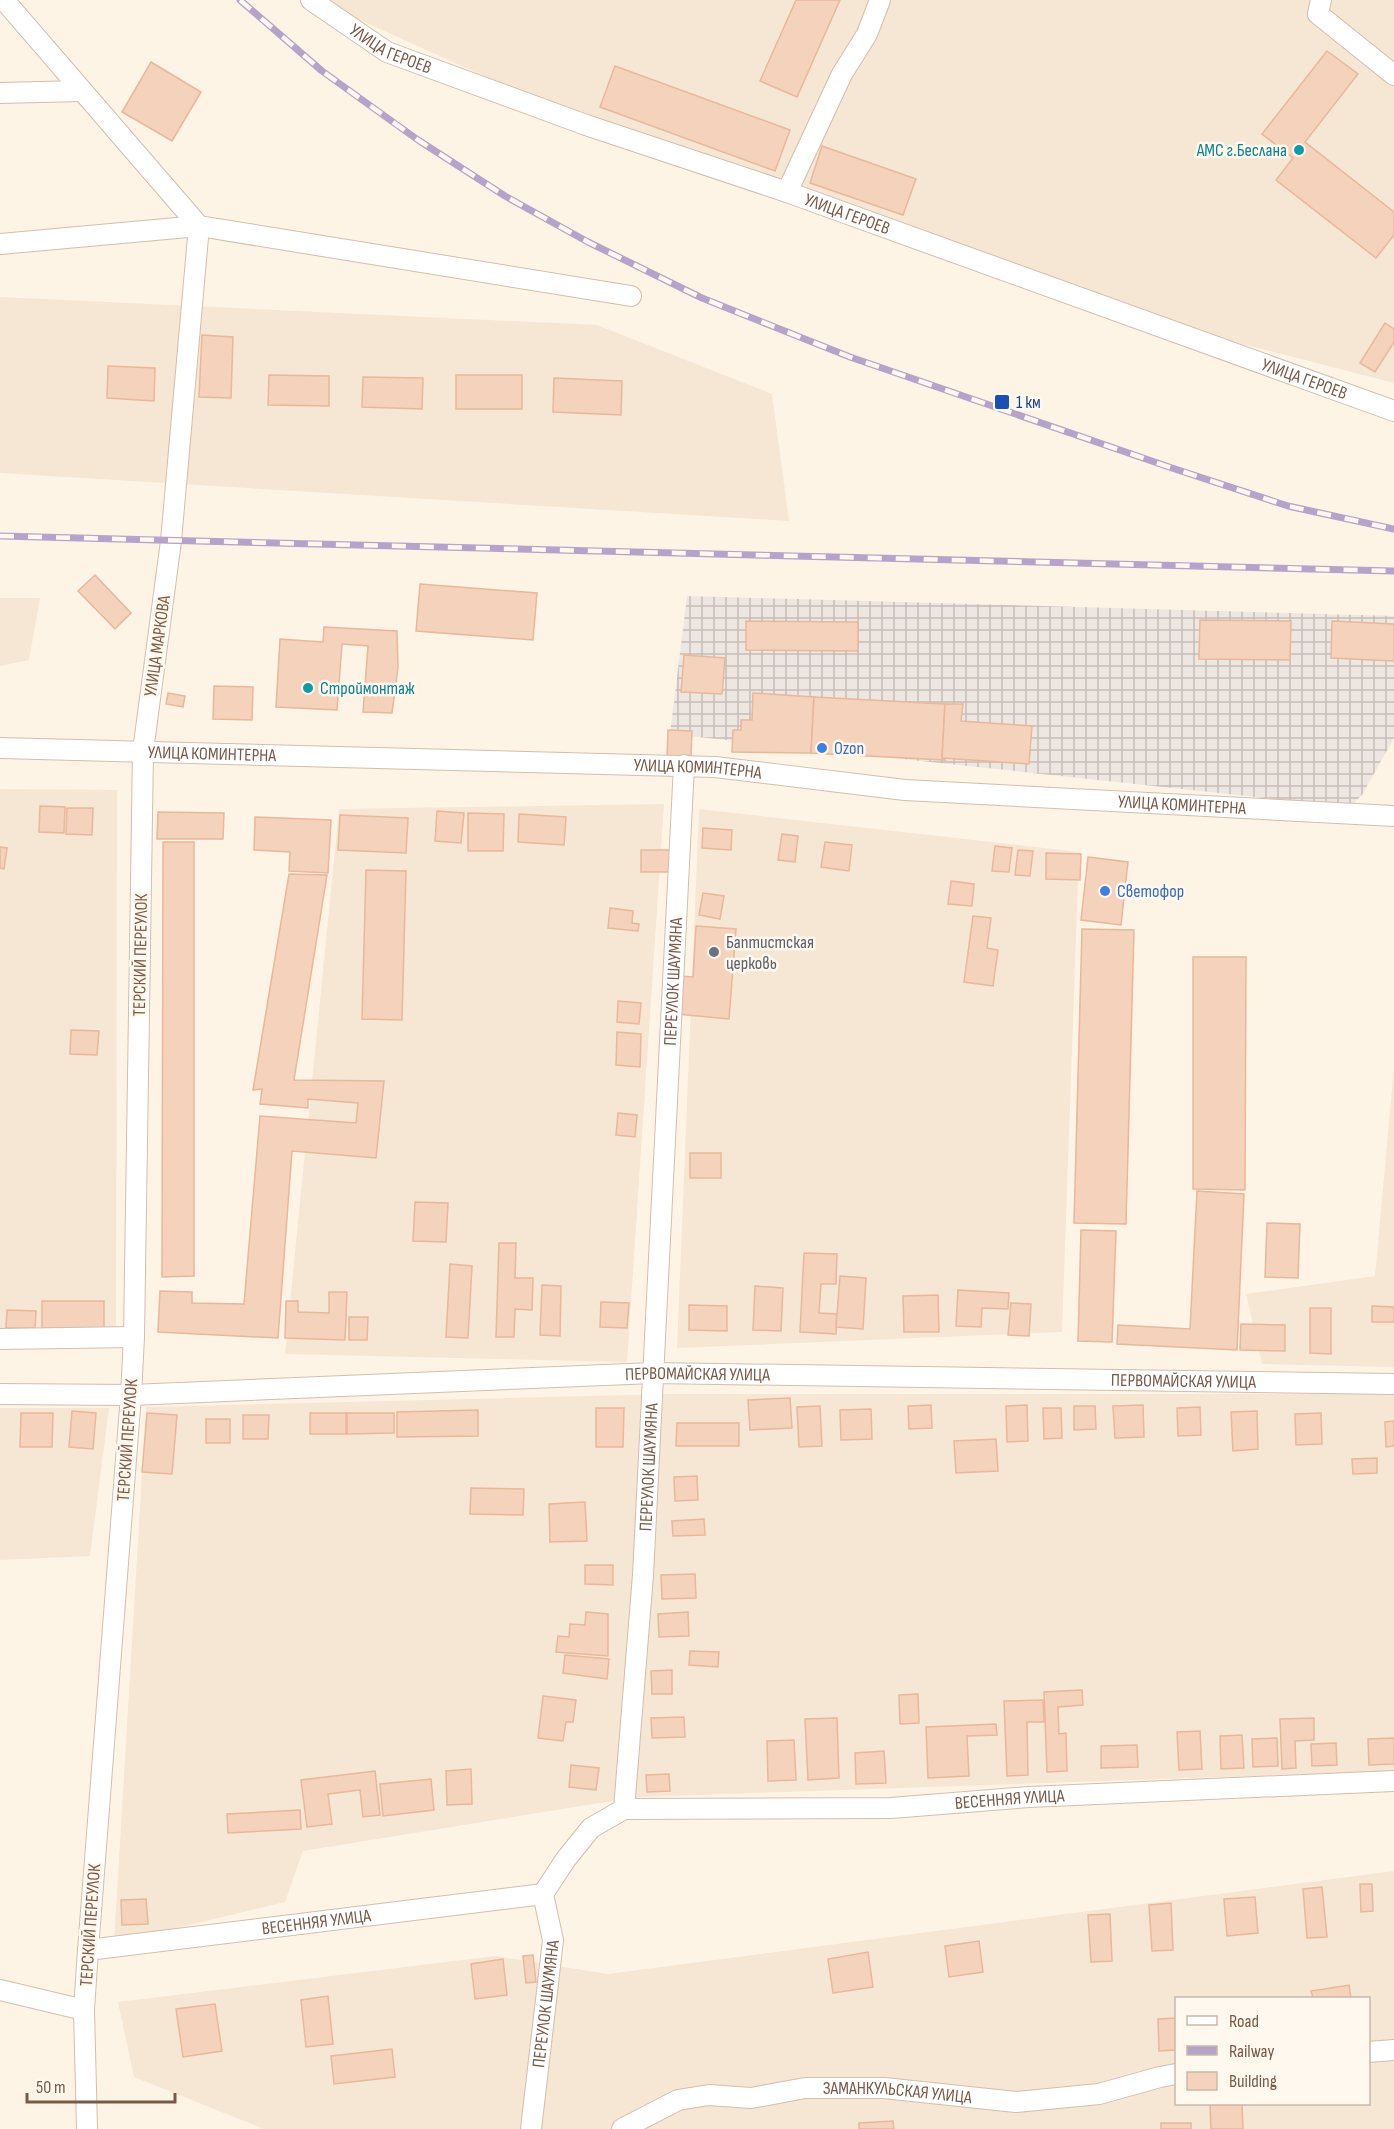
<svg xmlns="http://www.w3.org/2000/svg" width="1394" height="2129" font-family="'Sofia Sans Condensed',sans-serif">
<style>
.residential{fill:#f6e6d4;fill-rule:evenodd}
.industrial{fill:url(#industrial-grid)}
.building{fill:#f5d2bc;stroke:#e9b79b;stroke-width:1.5}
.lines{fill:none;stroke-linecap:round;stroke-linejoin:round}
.minor-casing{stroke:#d4bdad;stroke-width:22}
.minor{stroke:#fff;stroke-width:20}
.rail-casing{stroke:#b7a3c9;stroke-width:7}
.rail{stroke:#fff8ee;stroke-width:4.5;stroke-dasharray:14;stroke-linecap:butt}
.culture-dot{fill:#0f9aa8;stroke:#fff8ee;stroke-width:2}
.transit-dot{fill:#1a4fb4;stroke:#fff8ee;stroke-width:2}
.shop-dot{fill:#3f7fe0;stroke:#fff8ee;stroke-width:2}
.worship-dot{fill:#6b7280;stroke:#fff8ee;stroke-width:2}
.labels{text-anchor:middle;stroke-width:5;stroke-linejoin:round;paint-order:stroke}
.street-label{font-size:18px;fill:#7a5948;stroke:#fff8ee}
.culture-label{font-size:18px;fill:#0d838f;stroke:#fff8ee;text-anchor:end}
.transit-label{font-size:18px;fill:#164399;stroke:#fff8ee;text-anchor:start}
.shop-label{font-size:18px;fill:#366cbe;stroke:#fff8ee;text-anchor:start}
.worship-label{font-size:18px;fill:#5b616d;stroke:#fff8ee;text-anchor:start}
</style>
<defs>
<pattern id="industrial-grid" width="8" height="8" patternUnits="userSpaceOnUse" patternTransform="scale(1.5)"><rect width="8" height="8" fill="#eee6e0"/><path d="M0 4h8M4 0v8" fill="none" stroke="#c6bdb8"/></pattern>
</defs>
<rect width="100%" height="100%" fill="#fef4e6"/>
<g class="residential">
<polygon points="316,0 1394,0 1394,383 1223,339 495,81"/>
<polygon points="0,297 597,325 772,394 789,521 0,473"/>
<polygon points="0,598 40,598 29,660 0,666"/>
<polygon points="0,789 117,790 116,1330 0,1333"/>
<polygon points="664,804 627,1362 285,1354 339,809"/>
<polygon points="699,809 1079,852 1062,1332 677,1348"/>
<polygon points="1394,1067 1394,1367 1262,1364 1246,1294 1375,1276"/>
<polygon points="667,1394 1394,1394 1394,1771 637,1797 303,1851 285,1902 114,1943 146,1407"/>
<polygon points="0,1408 109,1408 90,1556 0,1560"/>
<path d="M1394 1871V2129H264L134 2077 118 2002 495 1956 608 1974ZM1176 1998H1368V2104H1176Z"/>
</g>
<polygon class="industrial" points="687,596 1394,616 1394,738 1362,795 1350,807 670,734"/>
<g class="building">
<polygon points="796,0 840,0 797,97 760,81"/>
<polygon points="1327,51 1358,74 1305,142 1394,212 1394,235 1376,258 1276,180 1293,158 1262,134"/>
<polygon points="151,62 201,92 172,141 122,112"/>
<polygon points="615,66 790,130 775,171 600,107"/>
<polygon points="822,146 916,179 903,215 810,183"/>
<polygon points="1385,323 1394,329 1394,342 1375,372 1360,363"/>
<polygon points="202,335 233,337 231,398 199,397"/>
<polygon points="108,366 155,368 154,401 107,398"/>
<polygon points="269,375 329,376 329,406 268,405"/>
<rect x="456" y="375" width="66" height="34"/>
<polygon points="363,377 423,378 422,409 362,407"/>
<polygon points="554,378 622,381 621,415 553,412"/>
<polygon points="95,575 131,613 115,629 78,591"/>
<polygon points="420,584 537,593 533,640 416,631"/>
<polygon points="1200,620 1291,621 1290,660 1199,659"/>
<polygon points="746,621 858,622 858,651 746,650"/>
<polygon points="1332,621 1394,624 1394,661 1331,658"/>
<polygon points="324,627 397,631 398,668 392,713 363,712 368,646 342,644 337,710 276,707 280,639 323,642"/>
<polygon points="684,655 725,658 722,694 681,692"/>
<polygon points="214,686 253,687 252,720 213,719"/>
<polygon points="168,693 185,696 183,707 166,704"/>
<polygon points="753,693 814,697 811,753 732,752 733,730 741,730 741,720 752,720"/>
<polygon points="814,697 945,704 942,758 945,760 811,753"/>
<polygon points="945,704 963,704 961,721 1032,726 1029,764 942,758"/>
<polygon points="668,730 692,731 691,758 667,757"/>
<polygon points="40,806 65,807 64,833 39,832"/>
<polygon points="67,808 93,808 92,835 66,834"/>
<polygon points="437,811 464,813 461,843 435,841"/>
<polygon points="158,812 224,813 223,839 157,839"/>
<polygon points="468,813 504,814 503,851 468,851"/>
<polygon points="519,814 566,817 564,845 518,842"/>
<polygon points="340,815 408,818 406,853 338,850"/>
<polygon points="255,817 331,820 328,873 289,871 290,852 254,850"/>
<polygon points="703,828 732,830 731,850 702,848"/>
<polygon points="782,834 798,836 795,862 778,860"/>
<polygon points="163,842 194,842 194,1276 162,1277"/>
<polygon points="825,842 852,845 849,871 821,867"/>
<polygon points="995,846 1012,848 1009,872 992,871"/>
<polygon points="0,847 7,848 4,869 0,868"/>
<rect x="641" y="850" width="30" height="22"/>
<polygon points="1018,850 1033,851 1030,876 1015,875"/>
<polygon points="1046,853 1081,854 1080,880 1046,879"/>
<polygon points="1088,857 1128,862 1121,925 1081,920"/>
<polygon points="366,870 406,871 402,1020 362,1019"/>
<polygon points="289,874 327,875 294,1080 384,1081 376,1158 292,1151 278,1338 158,1332 160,1291 192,1292 192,1303 244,1304 260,1116 356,1123 358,1103 308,1099 308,1108 260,1104 262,1089 253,1090"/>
<polygon points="951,881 974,884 972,906 948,904"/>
<polygon points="703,893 724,896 720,919 699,915"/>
<polygon points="610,908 633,911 632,923 639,924 638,931 608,928"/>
<polygon points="973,916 991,918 987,948 998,950 993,986 964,982"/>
<polygon points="696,926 736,929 729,1019 677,1014 680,976 693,977"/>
<polygon points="1082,929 1134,930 1126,1224 1074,1223"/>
<polygon points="1193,957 1246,957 1245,1190 1193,1189"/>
<polygon points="618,1001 641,1003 639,1024 617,1022"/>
<polygon points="71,1030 99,1031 97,1055 70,1054"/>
<polygon points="617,1032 641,1034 640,1067 616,1065"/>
<polygon points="618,1113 637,1115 635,1137 616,1135"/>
<rect x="690" y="1153" width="31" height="25"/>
<polygon points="1197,1191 1244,1194 1237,1350 1117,1344 1118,1325 1190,1329"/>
<polygon points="415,1202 448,1203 446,1242 413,1241"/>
<polygon points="1267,1223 1300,1224 1298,1278 1265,1277"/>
<polygon points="1081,1230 1116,1231 1112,1342 1078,1341"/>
<polygon points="499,1243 516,1243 515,1278 533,1278 532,1310 515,1309 514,1337 496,1337"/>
<polygon points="804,1253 837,1254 836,1284 821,1284 819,1313 837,1314 836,1334 800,1332"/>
<polygon points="450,1264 472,1266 468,1338 446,1337"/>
<polygon points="840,1276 866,1278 863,1329 836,1327"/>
<polygon points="542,1285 561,1286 560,1336 540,1335"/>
<polygon points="755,1286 783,1288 781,1331 753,1330"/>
<polygon points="958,1290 1009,1293 1008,1309 982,1308 981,1327 956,1326"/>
<polygon points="329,1292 347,1292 345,1340 285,1338 286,1301 298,1301 298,1312 329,1313"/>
<polygon points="938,1295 939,1332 904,1332 903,1296"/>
<rect x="42" y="1301" width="62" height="27"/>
<polygon points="601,1302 629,1303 627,1328 600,1327"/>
<polygon points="1011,1303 1031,1304 1029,1336 1008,1335"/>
<polygon points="689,1305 727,1306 727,1331 689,1330"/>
<polygon points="1372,1306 1394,1307 1394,1322 1372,1322"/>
<polygon points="1310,1308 1331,1308 1331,1354 1310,1353"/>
<polygon points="7,1310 36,1311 35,1328 6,1328"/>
<polygon points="349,1317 368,1317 367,1340 349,1340"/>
<polygon points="1241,1324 1285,1325 1285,1351 1240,1350"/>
<polygon points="790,1398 792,1428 750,1430 748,1400"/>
<polygon points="931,1405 932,1428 909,1429 908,1406"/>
<polygon points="1027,1405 1028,1441 1007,1442 1006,1406"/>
<polygon points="1143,1405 1144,1437 1115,1438 1113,1406"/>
<polygon points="820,1406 822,1446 799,1447 797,1407"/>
<polygon points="1074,1406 1095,1406 1096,1429 1074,1430"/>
<polygon points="1200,1407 1201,1435 1178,1436 1177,1408"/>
<polygon points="596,1408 624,1408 623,1447 596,1447"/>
<polygon points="1043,1408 1061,1408 1062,1438 1044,1439"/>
<polygon points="871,1409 872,1439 841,1440 840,1410"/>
<polygon points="478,1410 478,1436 397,1437 397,1412"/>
<polygon points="72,1411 96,1413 93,1449 69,1447"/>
<polygon points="1257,1411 1258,1449 1233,1451 1231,1412"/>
<polygon points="21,1413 53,1413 52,1447 20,1447"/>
<polygon points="147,1413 177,1415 172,1474 142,1472"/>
<rect x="310" y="1413" width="36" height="21"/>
<polygon points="347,1413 394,1413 394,1433 347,1434"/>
<polygon points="1321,1413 1322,1444 1296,1445 1295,1414"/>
<polygon points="243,1415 269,1415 268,1439 243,1439"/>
<rect x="206" y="1419" width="24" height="24"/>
<polygon points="1394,1421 1394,1446 1386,1447 1385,1422"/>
<polygon points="677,1423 739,1423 739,1446 676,1446"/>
<polygon points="996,1439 998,1471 956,1473 954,1441"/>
<polygon points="1377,1458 1377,1473 1353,1474 1352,1459"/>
<polygon points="697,1476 698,1500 675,1501 674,1477"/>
<polygon points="471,1488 524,1489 523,1515 470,1514"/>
<polygon points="585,1502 587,1541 550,1542 549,1504"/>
<polygon points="704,1519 705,1535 673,1536 672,1521"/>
<polygon points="585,1565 613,1565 613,1585 585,1584"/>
<polygon points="695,1574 696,1598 662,1599 661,1575"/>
<polygon points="586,1612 608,1614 608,1656 556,1652 558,1636 569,1637 570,1624 585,1625"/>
<polygon points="688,1612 689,1636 659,1637 658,1614"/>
<polygon points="690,1651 719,1652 718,1667 689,1665"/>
<polygon points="565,1655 609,1659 607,1679 563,1673"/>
<polygon points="672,1670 672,1694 652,1694 651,1671"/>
<polygon points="1082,1690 1083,1705 1058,1707 1059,1734 1066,1733 1067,1771 1047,1772 1044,1692"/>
<polygon points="918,1694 919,1723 900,1724 899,1695"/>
<polygon points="543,1696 576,1700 573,1722 566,1722 563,1741 538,1738"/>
<polygon points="1043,1700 1044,1722 1027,1722 1028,1775 1007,1776 1004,1701"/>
<polygon points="684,1717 685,1737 652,1738 651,1718"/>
<polygon points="837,1718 839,1778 808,1780 805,1719"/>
<polygon points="1314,1718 1314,1740 1295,1741 1296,1768 1282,1769 1280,1719"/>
<polygon points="996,1724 997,1735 967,1736 969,1776 928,1778 926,1727"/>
<polygon points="1200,1731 1202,1769 1179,1770 1177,1732"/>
<polygon points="1242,1735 1244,1768 1221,1769 1220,1736"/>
<polygon points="1277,1738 1278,1766 1253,1767 1252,1739"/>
<polygon points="1394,1738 1394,1764 1369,1765 1368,1739"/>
<polygon points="794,1740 796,1780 768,1781 767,1741"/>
<polygon points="1336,1743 1337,1765 1312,1766 1311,1744"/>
<polygon points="1137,1745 1138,1767 1101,1768 1101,1746"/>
<polygon points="884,1751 886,1783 856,1784 855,1753"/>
<polygon points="571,1765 599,1768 596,1790 569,1787"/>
<polygon points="471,1769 472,1804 447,1805 446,1771"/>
<polygon points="375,1771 380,1815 363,1817 360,1790 328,1794 332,1824 307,1827 301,1780"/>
<polygon points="669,1774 670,1791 647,1792 646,1775"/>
<polygon points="431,1779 434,1810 383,1816 380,1784"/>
<polygon points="300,1810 301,1829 228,1833 227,1814"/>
<polygon points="1360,1884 1372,1884 1373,1911 1361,1912"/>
<polygon points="1322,1887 1327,1937 1307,1938 1303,1889"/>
<polygon points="1255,1897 1258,1933 1227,1936 1224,1899"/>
<polygon points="146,1899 148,1924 122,1925 121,1900"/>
<polygon points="1171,1903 1173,1950 1152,1951 1149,1905"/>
<polygon points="1110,1914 1112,1961 1091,1962 1088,1915"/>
<polygon points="979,1941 983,1972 949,1977 945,1946"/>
<polygon points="868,1952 873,1987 833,1993 828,1959"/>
<polygon points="533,1955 536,1982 526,1983 523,1956"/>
<polygon points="503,1959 507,1995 475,1999 471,1964"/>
<polygon points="1349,1985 1351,1998 1313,1998 1311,1991"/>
<polygon points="328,1996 333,2044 306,2047 301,2000"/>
<polygon points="215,2004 222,2051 183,2057 176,2009"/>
<polygon points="1176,2018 1176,2050 1159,2051 1158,2019"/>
<polygon points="392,2049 395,2077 334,2084 331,2056"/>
<polygon points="1210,2104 1242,2104 1243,2129 1211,2129"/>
<polygon points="893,2121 894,2129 859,2129 859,2123"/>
<rect x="1161" y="2123" width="30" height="6"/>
</g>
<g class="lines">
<defs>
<g id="minor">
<polyline points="4,0 199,226 631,296"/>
<path id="s1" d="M311 0 387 52 586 125 787 192 1394 411"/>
<polyline points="1321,0 1318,14 1394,75"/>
<polyline points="0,93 81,91"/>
<polyline points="787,192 842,74 867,34 880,0"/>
<polyline points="0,244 199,226 171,541 143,751 134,1337 131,1395 88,1950 84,2010 87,2128"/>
<path id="s2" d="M0 748 715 767 905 790 1394 816"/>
<polyline points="0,1339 134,1337"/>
<path id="s3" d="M0 1394 131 1395 653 1373 1394 1384"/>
<path id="s4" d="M624 1809 891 1808 1029 1797 1394 1781"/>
<path id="s5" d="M88 1950 543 1894"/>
<polyline points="0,1990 84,2010"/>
<polyline points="1368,2052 1394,2050"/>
<path id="s6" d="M531 2129 553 1940 543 1894 566 1859 591 1828 624 1809 643 1575 684 765"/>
<path id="s7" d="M622 2129 678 2100 709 2095 751 2098 805 2088H884L1016 2102 1099 2094 1160 2077 1176 2074"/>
</g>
</defs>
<use href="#minor" class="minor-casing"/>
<use href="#minor" class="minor"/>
<defs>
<g id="rail">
<polyline points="240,0 322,71 418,140 505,196 588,242 702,298 850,357 1172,468 1288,506 1394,529"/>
<polyline points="0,536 1394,571"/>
</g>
</defs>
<use href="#rail" class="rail-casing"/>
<use href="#rail" class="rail"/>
</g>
<g class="culture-dot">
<circle cx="1299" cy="150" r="6"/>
<circle cx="308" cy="688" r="6"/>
</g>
<rect class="transit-dot" x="994" y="394" width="16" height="16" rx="3"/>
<g class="shop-dot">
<circle cx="822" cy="748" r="6"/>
<circle cx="1105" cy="891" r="6"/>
</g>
<circle class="worship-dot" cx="714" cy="952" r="6"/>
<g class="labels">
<g class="street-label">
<text dy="6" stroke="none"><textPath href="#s1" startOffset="94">УЛИЦА ГЕРОЕВ</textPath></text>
<text dy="6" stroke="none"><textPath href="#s1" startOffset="580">УЛИЦА ГЕРОЕВ</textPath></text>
<text dy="6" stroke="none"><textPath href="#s1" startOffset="1066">УЛИЦА ГЕРОЕВ</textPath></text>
<text transform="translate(157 646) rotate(-82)" y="6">УЛИЦА МАРКОВА</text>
<text dy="6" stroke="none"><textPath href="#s2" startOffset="212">УЛИЦА КОМИНТЕРНА</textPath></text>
<text dy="6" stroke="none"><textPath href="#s2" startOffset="698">УЛИЦА КОМИНТЕРНА</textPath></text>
<text dy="6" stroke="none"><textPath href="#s2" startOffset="1184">УЛИЦА КОМИНТЕРНА</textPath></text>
<text transform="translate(140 955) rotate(-89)" y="6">ТЕРСКИЙ ПЕРЕУЛОК</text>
<text dy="6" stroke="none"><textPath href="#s6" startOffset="1186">ПЕРЕУЛОК ШАУМЯНА</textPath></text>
<text dy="6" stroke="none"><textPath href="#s3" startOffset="698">ПЕРВОМАЙСКАЯ УЛИЦА</textPath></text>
<text dy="6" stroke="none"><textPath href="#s3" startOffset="1184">ПЕРВОМАЙСКАЯ УЛИЦА</textPath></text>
<text transform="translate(127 1440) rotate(-86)" y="6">ТЕРСКИЙ ПЕРЕУЛОК</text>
<text dy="6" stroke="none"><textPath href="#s6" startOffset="700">ПЕРЕУЛОК ШАУМЯНА</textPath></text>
<text dy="6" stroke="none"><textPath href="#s4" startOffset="386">ВЕСЕННЯЯ УЛИЦА</textPath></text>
<text dy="6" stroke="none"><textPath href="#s5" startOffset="230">ВЕСЕННЯЯ УЛИЦА</textPath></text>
<text transform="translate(90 1925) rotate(-86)" y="6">ТЕРСКИЙ ПЕРЕУЛОК</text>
<text dy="6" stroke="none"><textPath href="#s6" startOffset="126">ПЕРЕУЛОК ШАУМЯНА</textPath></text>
<text dy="6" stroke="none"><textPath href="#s7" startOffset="284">ЗАМАНКУЛЬСКАЯ УЛИЦА</textPath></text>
</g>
<g class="culture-label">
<text x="1287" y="156">АМС г.Беслана</text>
<text x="320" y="694" text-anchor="start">Строймонтаж</text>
</g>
<g class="transit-label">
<text x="1016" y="408">1 км</text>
</g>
<g class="shop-label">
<text x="834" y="754">Ozon</text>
<text x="1117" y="897">Светофор</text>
</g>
<g class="worship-label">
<text x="726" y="948">Баптистская<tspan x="726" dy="21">церковь</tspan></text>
</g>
</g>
<rect x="1175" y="1997" width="195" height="108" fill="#fff8ee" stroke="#cab8ac" stroke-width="1.5"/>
<rect x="1187" y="2016" width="30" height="9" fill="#ffffff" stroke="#cab8ac" stroke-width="1.5"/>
<text x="1229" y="2027" font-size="18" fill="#7a5948">Road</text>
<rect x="1187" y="2046" width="30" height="9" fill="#b7a3c9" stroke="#cab8ac" stroke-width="1.5"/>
<text x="1229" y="2057" font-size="18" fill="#7a5948">Railway</text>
<rect x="1187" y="2072" width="30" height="18" fill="#f5d2bc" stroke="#cab8ac" stroke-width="1.5"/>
<text x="1229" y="2087" font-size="18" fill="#7a5948">Building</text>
<path d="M27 2093v9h148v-9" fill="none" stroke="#7a5948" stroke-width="3"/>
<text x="36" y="2093" font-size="18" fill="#7a5948" stroke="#fff8ee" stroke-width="4.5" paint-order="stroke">50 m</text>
</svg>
